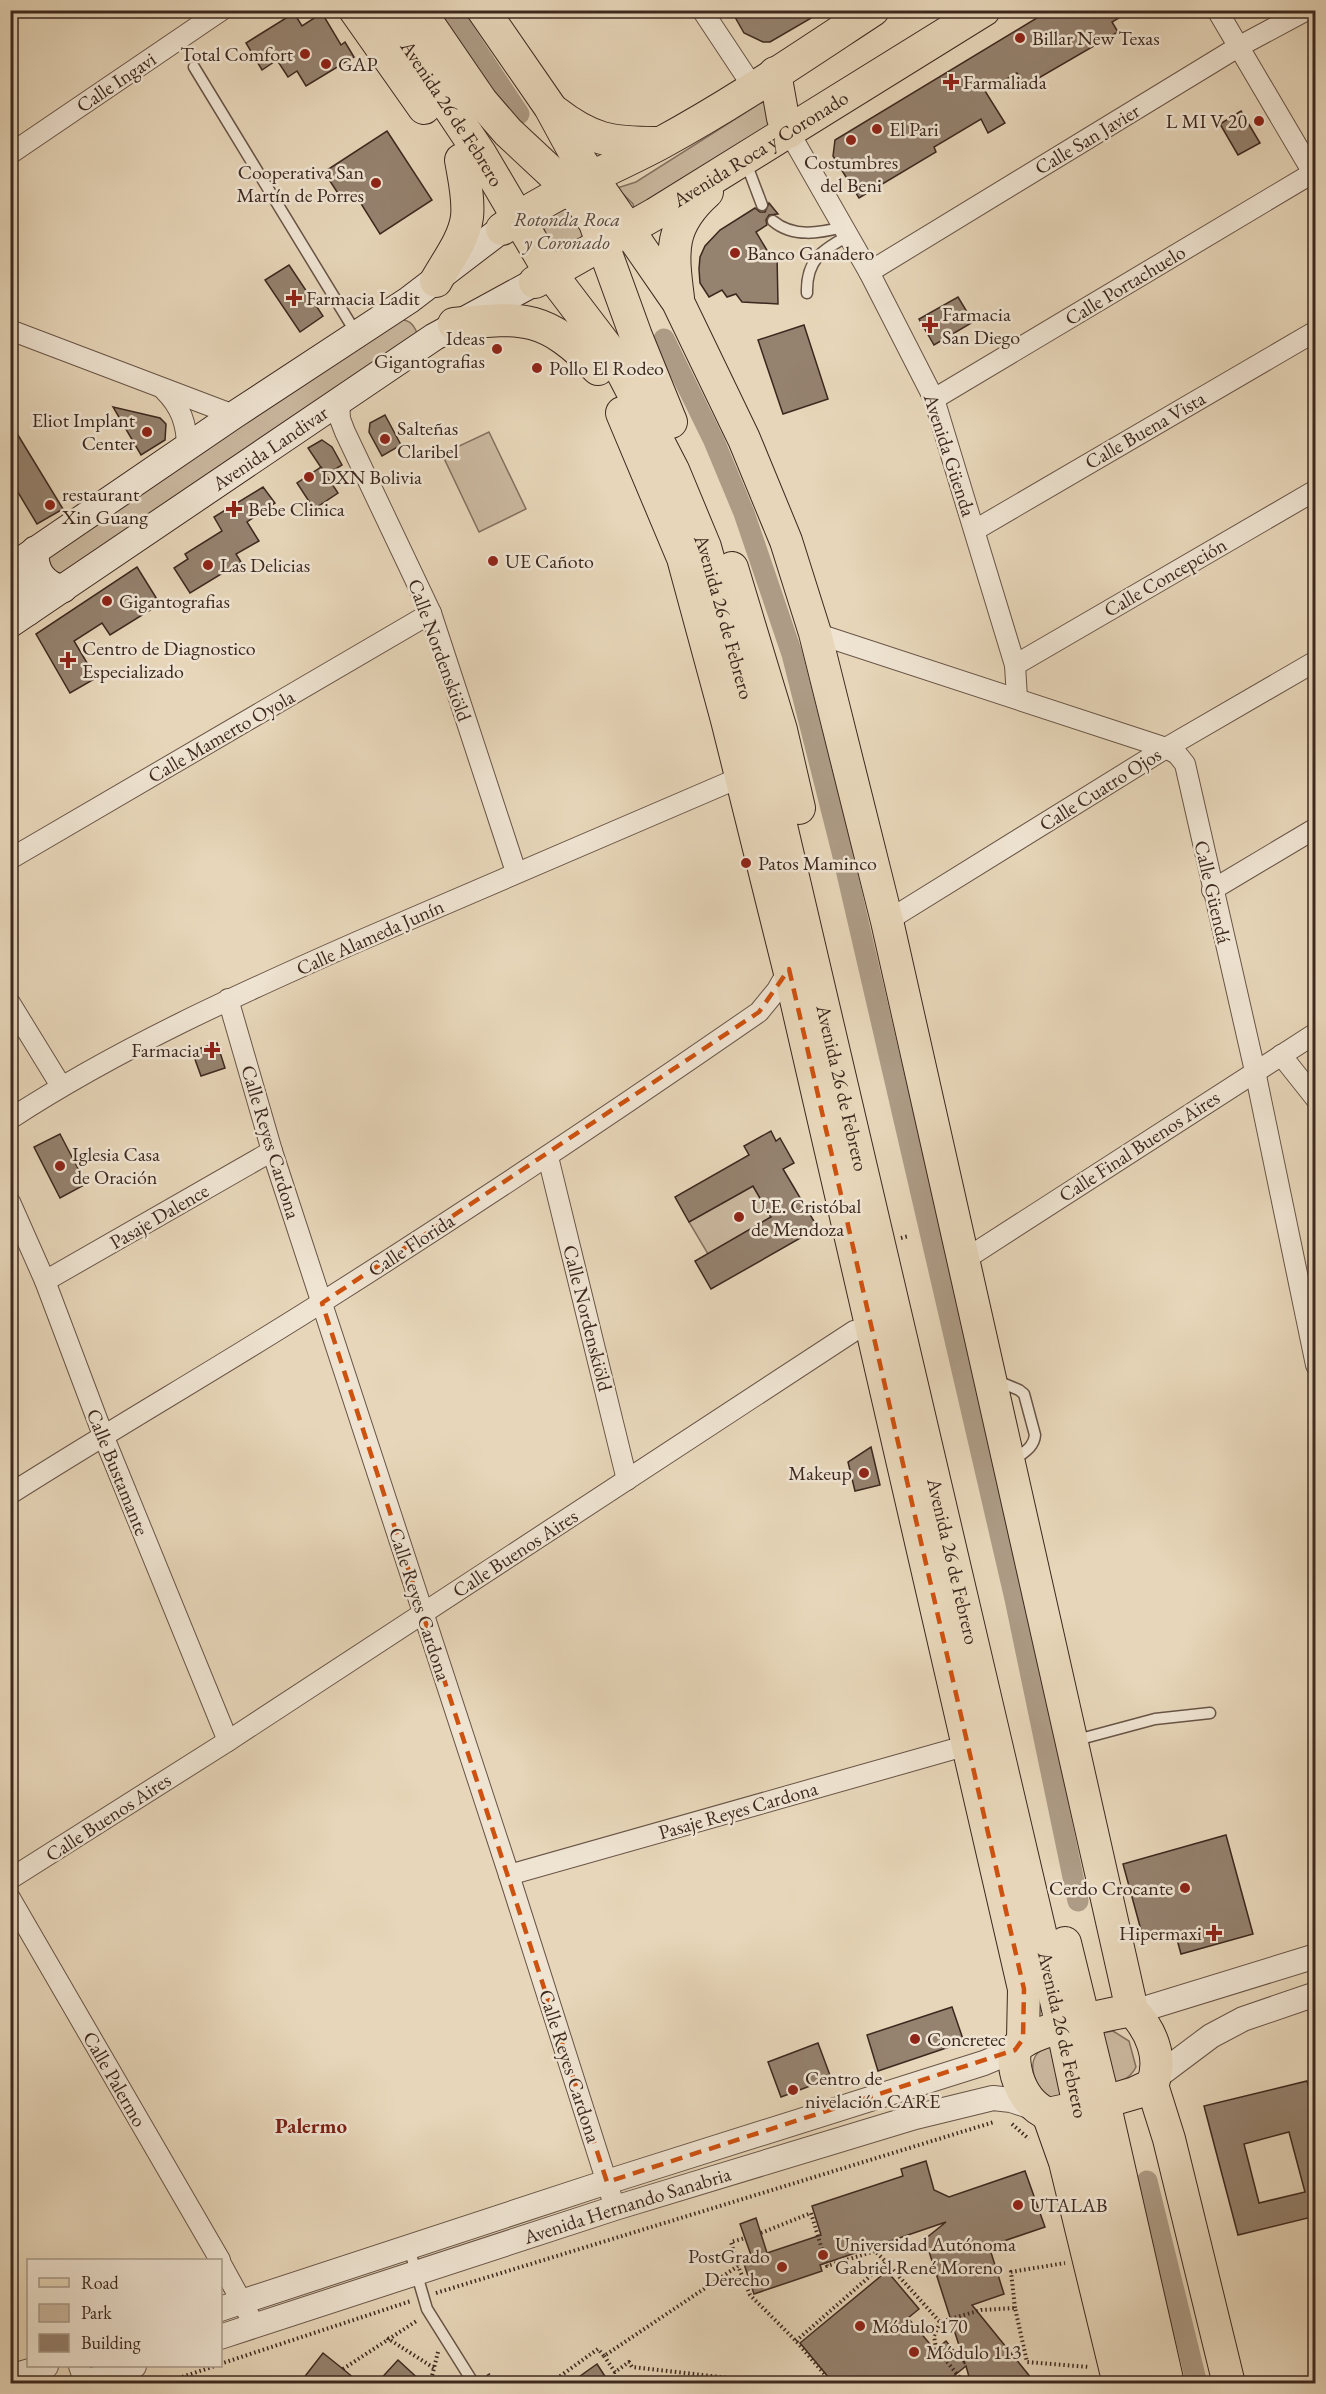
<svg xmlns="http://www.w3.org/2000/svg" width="1326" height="2394" font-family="'EB Garamond',serif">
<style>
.green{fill:#cab89f;stroke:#84705f;stroke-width:1.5}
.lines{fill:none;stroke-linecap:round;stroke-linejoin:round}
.canal{stroke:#ad9b85;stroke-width:21}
.building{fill:#95826f;stroke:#3d281f;stroke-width:1.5;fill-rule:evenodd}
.service-casing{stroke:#685446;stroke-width:13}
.minor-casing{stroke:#685446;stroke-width:22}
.tertiary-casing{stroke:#685446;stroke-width:26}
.secondary-casing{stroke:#3d281f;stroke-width:29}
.primary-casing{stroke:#3d281f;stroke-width:34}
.path{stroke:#3d281f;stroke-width:4;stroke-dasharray:1.5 3;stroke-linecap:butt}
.service{stroke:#efe4d2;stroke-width:10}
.minor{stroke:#efe4d2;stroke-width:20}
.tertiary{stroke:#efe4d2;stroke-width:24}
.secondary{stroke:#efe4d2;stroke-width:27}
.primary{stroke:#e7d6b9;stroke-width:32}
.marked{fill:none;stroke:#ce520f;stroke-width:4.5;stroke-dasharray:12 8;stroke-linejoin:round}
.poi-dot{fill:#8f2418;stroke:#efe4d2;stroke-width:2}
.labels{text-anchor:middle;stroke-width:5;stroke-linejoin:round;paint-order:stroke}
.poi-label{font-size:20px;fill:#3d281f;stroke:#efe4d2;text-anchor:start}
.street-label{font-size:20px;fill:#3d281f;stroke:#efe4d2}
.park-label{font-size:20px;font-style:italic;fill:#594539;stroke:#efe4d2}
.neighbourhood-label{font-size:21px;font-weight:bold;fill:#7a1f14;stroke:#efe4d2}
</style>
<rect width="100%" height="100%" fill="#e7d6b9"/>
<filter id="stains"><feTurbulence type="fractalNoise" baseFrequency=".00333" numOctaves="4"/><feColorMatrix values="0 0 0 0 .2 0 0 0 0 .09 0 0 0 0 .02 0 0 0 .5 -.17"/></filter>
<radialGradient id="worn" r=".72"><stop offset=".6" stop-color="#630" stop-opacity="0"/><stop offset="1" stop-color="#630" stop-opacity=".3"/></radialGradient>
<g class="green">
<polygon points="770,97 777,126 636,215 633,204 617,188 636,182"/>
<path d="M567 207 591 233 556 252C540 229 536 217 567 207Z"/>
<path d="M398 319C409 320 413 323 417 333L70 576 49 575 46 554Z"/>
<polygon points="489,432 526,509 479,532 442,454"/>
<polygon points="753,1186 771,1217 708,1254 689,1222"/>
<path d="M1113 2031 1129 2041 1136 2067C1130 2079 1121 2081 1109 2085L1097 2034Z"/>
<path d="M1053 2045 1067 2095 1051 2099C1031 2084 1022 2052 1053 2045Z"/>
</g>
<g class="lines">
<g class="canal">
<polyline points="450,10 519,114"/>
<polyline points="664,339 714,441 744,513 792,654 842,852 1015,1599 1078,1901"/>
<polyline points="1147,2181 1197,2384"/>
</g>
</g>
<g class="building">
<polygon points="731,10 825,10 770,42 763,42 744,33"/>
<polygon points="1050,10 1132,10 1112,22 1118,32 1025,86 1017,73 985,91 1005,123 988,133 981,119 934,147 936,152 859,198 833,156 835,140"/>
<polygon points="294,13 302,26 322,13 341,45 345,42 354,57 306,86 297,71 288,77 277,60 262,70 246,43"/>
<polygon points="1241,111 1260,143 1238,155 1220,124"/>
<polygon points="387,131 432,200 380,234 355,194 343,201 324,172"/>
<polygon points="769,203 778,214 769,215 766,220 767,225 756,232 771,257 777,255 778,304 742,302 736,294 727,297 722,290 709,297 700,283 699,269 700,257 705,246 720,230 755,208 760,212 765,212"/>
<polygon points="289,265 323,316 300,332 265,280"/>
<polygon points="958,297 973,322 934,345 919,319"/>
<polygon points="804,325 828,399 783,414 758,340"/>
<polygon points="113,407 160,418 166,424 165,440 141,455"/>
<polygon points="385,415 401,445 382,456 369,432 370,423"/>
<polygon points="10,422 63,509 37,524 10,479"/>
<polygon points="322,440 332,447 342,465 326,475 308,448"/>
<polygon points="321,467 338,493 314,509 297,483"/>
<polygon points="263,487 275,503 247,522 259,541 236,554 241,562 190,593 174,568 188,559 185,554 222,531 214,517"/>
<polygon points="137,567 160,604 110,635 102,623 74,641 96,678 70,693 36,634"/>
<polygon points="217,1043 225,1068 201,1076 192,1051"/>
<polygon points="771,1131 776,1141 780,1138 794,1163 783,1169 818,1228 711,1289 695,1261 771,1217 753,1186 689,1222 675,1197 749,1155 744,1146"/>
<polygon points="60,1134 86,1184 60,1198 34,1147"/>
<polygon points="871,1447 880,1485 855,1491 848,1462"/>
<polygon points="1226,1835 1253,1934 1181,1954 1175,1932 1144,1941 1123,1864"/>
<polygon points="952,2007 964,2042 878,2071 867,2035"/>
<polygon points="818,2043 831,2078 781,2097 768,2062"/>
<path d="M1307 2081 1316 2114V2216L1238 2235 1204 2106ZM1289 2132 1305 2192 1259 2203 1244 2144Z"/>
<polygon points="926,2161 934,2190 949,2197 1025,2171 1045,2227 989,2246 1004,2294 972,2305 1036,2384 971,2384 966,2366 944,2384 834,2384 800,2343 887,2271 919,2309 908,2318 935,2350 946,2341 965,2364 925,2239 946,2222 820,2265 822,2271 754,2294 743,2261 752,2258 740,2224 756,2218 767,2253 821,2235 812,2206 903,2176 901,2169"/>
<polygon points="323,2353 343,2369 361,2384 299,2384"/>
<polygon points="398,2360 424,2384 376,2384"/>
<polygon points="597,2364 610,2384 569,2384"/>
</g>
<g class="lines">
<defs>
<g id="service">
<polyline points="194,67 356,333"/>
<polyline points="745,160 762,205"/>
<path d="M773 221C793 238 820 233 843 227"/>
<path d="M807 293C806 260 822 250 848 236"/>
<path d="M995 1380 1019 1390 1024 1394 1035 1435C1034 1448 1022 1453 1013 1461"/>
<polyline points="1073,1741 1155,1719 1210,1713"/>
<polyline points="409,2248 427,2309 474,2384"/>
</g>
<g id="minor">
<polyline points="702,10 753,87"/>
<polyline points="1217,10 1316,178"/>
<polyline points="789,132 869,272 934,399 1015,665 1017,698"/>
<polyline points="10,154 222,10"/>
<polyline points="869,272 1238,47 1307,10"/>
<polyline points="10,330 234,415"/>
<path d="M164 390C181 407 187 424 187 448"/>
<polyline points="339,399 340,419 345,432 431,613 516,872"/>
<polyline points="934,399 1316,171"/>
<polyline points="975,530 1316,331"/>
<polyline points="815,633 1166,748 1177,754 1185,764 1255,1071 1316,1365"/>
<polyline points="1015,665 1316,490"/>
<polyline points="10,859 431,613"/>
<polyline points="1212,890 1316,828"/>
<polyline points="887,921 1166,748 1316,661"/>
<polyline points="228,999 272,1151 509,1875 615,2208"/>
<polyline points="10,1003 61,1086"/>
<polyline points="1281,1055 1316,1099"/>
<path d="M10 1119C119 1048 239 994 357 942 485 886 613 831 741 777"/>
<polyline points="548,1157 627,1480"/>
<polyline points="10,1202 45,1281 103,1435 228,1741"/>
<polyline points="964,1260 1316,1033"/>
<polyline points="45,1281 272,1151"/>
<path d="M10 1494C114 1428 220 1367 324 1301 471 1208 616 1111 759 1012L777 990 789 969"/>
<polyline points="509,1875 968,1745"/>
<polyline points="10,1879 228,1741 854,1331 870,1326"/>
<polyline points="10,1898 220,2260"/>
<polyline points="220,2262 255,2326"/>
<polyline points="79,2366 85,2384"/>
</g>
<g id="tertiary">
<polyline points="1134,2012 1316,1956"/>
<polyline points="1155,2078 1211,2036 1243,2019 1316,1994"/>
<polyline points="220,2309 607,2182 984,2063 1015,2050"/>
<path id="s1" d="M220 2337 615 2208 915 2117 993 2098 1011 2100 1038 2109"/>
<polyline points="10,2377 46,2366"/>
<polyline points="81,2384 134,2366"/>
</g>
<g id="secondary">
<path d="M35 550C34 571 43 584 63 589"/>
<polyline points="10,568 234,415 409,300 502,229"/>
<path d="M10 577C25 585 29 596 28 612"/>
<path id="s2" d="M10 624 434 337 535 282"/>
</g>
<g id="primary">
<polyline points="355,10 424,108"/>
<path id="s3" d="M384 10 481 155 551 274 615 358 673 470 705 547 771 783 1062 2026 1090 2158 1145 2384"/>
<polyline points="419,10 482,102 508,132 568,188 583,204 595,223 636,336 671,422"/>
<path d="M483 10 550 107 575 153 678 302 744 439 786 541 815 633 887 921 1132 2010C1150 2029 1164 2058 1152 2085L1135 2093 1104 2102 1048 2114C1032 2107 1022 2093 1017 2076 1015 2068 1013 2056 1016 2049 1024 2031 1110 2014 1132 2010"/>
<polyline points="775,73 783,118 789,132"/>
<path d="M555 112C591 140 611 143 656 143"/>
<path d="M502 229C551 193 606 172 659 144 733 104 803 56 873 10"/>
<path d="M436 281C447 261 464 240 467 217 469 198 464 178 461 160"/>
<path id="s4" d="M535 282 655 214 984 10"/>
<path d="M678 298C672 251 669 226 707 192"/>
<path d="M454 324C525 316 546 316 598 369"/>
<polyline points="622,413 683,558 727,720 789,969 1024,1989 1023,2039"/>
<polyline points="732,568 781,730 799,808"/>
<polyline points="1065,1943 1104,2102 1168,2384"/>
<polyline points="1152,2085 1169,2139 1229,2384"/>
<polyline points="1048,2114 1065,2162 1119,2384"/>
</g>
</defs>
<use href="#service" class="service-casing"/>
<use href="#minor" class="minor-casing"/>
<use href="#tertiary" class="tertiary-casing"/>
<use href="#secondary" class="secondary-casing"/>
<use href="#primary" class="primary-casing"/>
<g class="path">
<polyline points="901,1238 909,1236"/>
<polyline points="1012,2124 1029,2139"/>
<polyline points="761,2233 811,2213 827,2266 875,2251 886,2262"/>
<polyline points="738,2266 731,2242 745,2238"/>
<polyline points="436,2293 994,2122"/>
<polyline points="1015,2308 1011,2272 1065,2263"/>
<polyline points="940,2322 934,2336 936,2348 965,2384"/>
<polyline points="387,2338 434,2368"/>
<polyline points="796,2341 886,2262 940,2322 981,2310 1015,2308 1027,2362 1089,2367"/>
<polyline points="604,2356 615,2372 629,2362 632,2367 747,2380"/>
<polyline points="220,2364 411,2301"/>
<polyline points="343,2369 418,2320"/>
<polyline points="488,2374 494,2384"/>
<polyline points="161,2384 215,2366"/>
<polyline points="430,2384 438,2352"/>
<polyline points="549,2384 598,2349 604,2356 738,2266 750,2295 796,2341 833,2384"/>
<polyline points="747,2384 747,2380 783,2384"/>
</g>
<use href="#service" class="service"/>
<use href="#minor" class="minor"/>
<use href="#tertiary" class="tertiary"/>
<use href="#secondary" class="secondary"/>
<use href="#primary" class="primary"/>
</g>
<path class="marked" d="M789 969 1024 1989 1023 2039 1015 2050 607 2182 322 1303 759 1012Z"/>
<g class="poi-dot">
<circle cx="1020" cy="38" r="6"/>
<circle cx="305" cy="54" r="6"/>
<circle cx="326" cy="64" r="6"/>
<path d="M948 73h6v6h6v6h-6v6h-6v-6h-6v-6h6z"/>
<circle cx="1259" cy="121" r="6"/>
<circle cx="877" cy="129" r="6"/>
<circle cx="851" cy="140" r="6"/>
<circle cx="376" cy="183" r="6"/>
<circle cx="735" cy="253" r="6"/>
<path d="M291 289h6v6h6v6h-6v6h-6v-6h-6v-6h6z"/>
<path d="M927 316h6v6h6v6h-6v6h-6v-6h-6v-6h6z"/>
<circle cx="497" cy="349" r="6"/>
<circle cx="537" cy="368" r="6"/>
<circle cx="147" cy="432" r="6"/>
<circle cx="385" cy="439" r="6"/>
<circle cx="309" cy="477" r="6"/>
<circle cx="50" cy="505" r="6"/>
<path d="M231 500h6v6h6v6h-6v6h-6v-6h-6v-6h6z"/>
<circle cx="493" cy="561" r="6"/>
<circle cx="208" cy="565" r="6"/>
<circle cx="107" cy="601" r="6"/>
<path d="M65 651h6v6h6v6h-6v6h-6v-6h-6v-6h6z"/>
<circle cx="746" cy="863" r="6"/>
<path d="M209 1041h6v6h6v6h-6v6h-6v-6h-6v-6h6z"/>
<circle cx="60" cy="1166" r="6"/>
<circle cx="739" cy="1217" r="6"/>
<circle cx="864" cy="1473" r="6"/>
<circle cx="1185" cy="1888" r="6"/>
<path d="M1211 1924h6v6h6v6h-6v6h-6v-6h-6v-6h6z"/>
<circle cx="915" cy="2039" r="6"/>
<circle cx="793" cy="2090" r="6"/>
<circle cx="1018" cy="2205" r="6"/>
<circle cx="823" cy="2255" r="6"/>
<circle cx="782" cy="2267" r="6"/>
<circle cx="860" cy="2326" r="6"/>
<circle cx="914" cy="2352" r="6"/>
</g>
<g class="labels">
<g class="poi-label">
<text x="1032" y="45">Billar New Texas</text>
<text x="293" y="61" text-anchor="end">Total Comfort</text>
<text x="338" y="71">GAP</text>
<text x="963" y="89">Farmaliada</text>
<text x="1247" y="128" text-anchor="end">L MI V 20</text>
<text x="889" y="136">El Pari</text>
<text x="851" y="169" text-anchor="middle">Costumbres<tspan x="851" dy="23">del Beni</tspan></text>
<text x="364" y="179" text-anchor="end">Cooperativa San<tspan x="364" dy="23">Martín de Porres</tspan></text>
<text x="747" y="260">Banco Ganadero</text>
<text x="306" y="305">Farmacia Ladit</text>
<text x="942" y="321">Farmacia<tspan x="942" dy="23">San Diego</tspan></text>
<text x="485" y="345" text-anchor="end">Ideas<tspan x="485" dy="23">Gigantografias</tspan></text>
<text x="549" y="375">Pollo El Rodeo</text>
<text x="135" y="427" text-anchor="end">Eliot Implant<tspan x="135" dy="23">Center</tspan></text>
<text x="397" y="435">Salteñas<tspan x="397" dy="23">Claribel</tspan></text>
<text x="321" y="484">DXN Bolivia</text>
<text x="62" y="501">restaurant<tspan x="62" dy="23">Xin Guang</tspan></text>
<text x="248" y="516">Bebe Clinica</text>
<text x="505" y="568">UE Cañoto</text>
<text x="220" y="572">Las Delicias</text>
<text x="119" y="608">Gigantografias</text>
<text x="82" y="655">Centro de Diagnostico<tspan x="82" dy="23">Especializado</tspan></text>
<text x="758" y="870">Patos Maminco</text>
<text x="200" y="1057" text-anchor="end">Farmacia</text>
<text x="72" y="1161">Iglesia Casa<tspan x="72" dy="23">de Oración</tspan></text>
<text x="751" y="1213">U.E. Cristóbal<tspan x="751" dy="23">de Mendoza</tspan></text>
<text x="852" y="1480" text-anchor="end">Makeup</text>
<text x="1173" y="1895" text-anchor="end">Cerdo Crocante</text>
<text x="1202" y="1940" text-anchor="end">Hipermaxi</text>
<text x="927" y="2046">Concretec</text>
<text x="805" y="2085">Centro de<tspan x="805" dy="23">nivelación CARE</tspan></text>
<text x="1030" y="2212">UTALAB</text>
<text x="835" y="2251">Universidad Autónoma<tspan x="835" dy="23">Gabriel René Moreno</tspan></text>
<text x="770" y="2263" text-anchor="end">PostGrado<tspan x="770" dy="23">Derecho</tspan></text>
<text x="872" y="2333">Módulo 170</text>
<text x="926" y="2359">Módulo 113</text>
</g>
<g class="street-label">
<text transform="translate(116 82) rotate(-34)" y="7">Calle Ingavi</text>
<text dy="7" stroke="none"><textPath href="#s3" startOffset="124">Avenida 26 de Febrero</textPath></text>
<text transform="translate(1087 139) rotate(-31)" y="7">Calle San Javier</text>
<text dy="7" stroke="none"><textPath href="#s4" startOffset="262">Avenida Roca y Coronado</textPath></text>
<text transform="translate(1125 285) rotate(-31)" y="7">Calle Portachuelo</text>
<text transform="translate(1145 430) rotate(-30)" y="7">Calle Buena Vista</text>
<text dy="7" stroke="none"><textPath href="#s2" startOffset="314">Avenida Landivar</textPath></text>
<text transform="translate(950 455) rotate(72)" y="7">Avenida Güenda</text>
<text transform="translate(1165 577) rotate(-30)" y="7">Calle Concepción</text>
<text dy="7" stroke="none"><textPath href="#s3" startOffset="700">Avenida 26 de Febrero</textPath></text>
<text transform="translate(440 650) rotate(70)" y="7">Calle Nordenskiöld</text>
<text transform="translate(221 736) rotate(-30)" y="7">Calle Mamerto Oyola</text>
<text transform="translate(1100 789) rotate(-32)" y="7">Calle Cuatro Ojos</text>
<text transform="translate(1213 892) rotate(77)" y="7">Calle Güendá</text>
<text transform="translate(370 937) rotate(-24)" y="7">Calle Alameda Junín</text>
<text dy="7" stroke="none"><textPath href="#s3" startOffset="1186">Avenida 26 de Febrero</textPath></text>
<text transform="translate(271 1142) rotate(73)" y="7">Calle Reyes Cardona</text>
<text transform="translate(1139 1146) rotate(-33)" y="7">Calle Final Buenos Aires</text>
<text transform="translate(159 1216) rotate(-30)" y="7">Pasaje Dalence</text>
<text transform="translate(411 1245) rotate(-33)" y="7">Calle Florida</text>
<text transform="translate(588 1318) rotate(76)" y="7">Calle Nordenskiöld</text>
<text transform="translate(118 1472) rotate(68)" y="7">Calle Bustamante</text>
<text transform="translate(515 1553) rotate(-33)" y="7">Calle Buenos Aires</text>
<text dy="7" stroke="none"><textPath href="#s3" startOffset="1672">Avenida 26 de Febrero</textPath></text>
<text transform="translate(420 1604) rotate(72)" y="7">Calle Reyes Cardona</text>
<text transform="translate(738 1810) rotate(-16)" y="7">Pasaje Reyes Cardona</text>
<text transform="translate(108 1817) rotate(-33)" y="7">Calle Buenos Aires</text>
<text dy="7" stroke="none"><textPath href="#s3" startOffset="2158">Avenida 26 de Febrero</textPath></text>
<text transform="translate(570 2066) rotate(72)" y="7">Calle Reyes Cardona</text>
<text transform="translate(115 2079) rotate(60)" y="7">Calle Palermo</text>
<text dy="7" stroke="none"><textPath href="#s1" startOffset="428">Avenida Hernando Sanabria</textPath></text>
</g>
<g class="park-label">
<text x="567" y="226">Rotonda Roca<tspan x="567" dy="23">y Coronado</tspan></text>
</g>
<g class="neighbourhood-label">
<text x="311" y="2133">Palermo</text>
</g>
</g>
<rect width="1326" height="2394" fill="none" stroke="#e7d6b9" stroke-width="36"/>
<rect x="12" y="12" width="1302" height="2370" fill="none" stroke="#3d281f" stroke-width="3"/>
<rect x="18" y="18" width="1290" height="2358" fill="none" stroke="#3d281f" stroke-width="1.5"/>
<rect x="27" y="2259" width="195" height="108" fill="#efe4d2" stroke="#a8998a" stroke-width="1.5"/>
<rect x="39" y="2278" width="30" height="9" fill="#e7d6b9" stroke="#a8998a" stroke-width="1.5"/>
<text x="81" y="2289" font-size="18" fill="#3d281f">Road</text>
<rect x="39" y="2304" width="30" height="18" fill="#cab89f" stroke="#a8998a" stroke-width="1.5"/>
<text x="81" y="2319" font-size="18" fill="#3d281f">Park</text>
<rect x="39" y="2334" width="30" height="18" fill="#95826f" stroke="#a8998a" stroke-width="1.5"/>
<text x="81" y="2349" font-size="18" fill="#3d281f">Building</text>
<rect width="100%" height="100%" filter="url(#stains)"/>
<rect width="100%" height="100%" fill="url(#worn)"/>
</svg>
